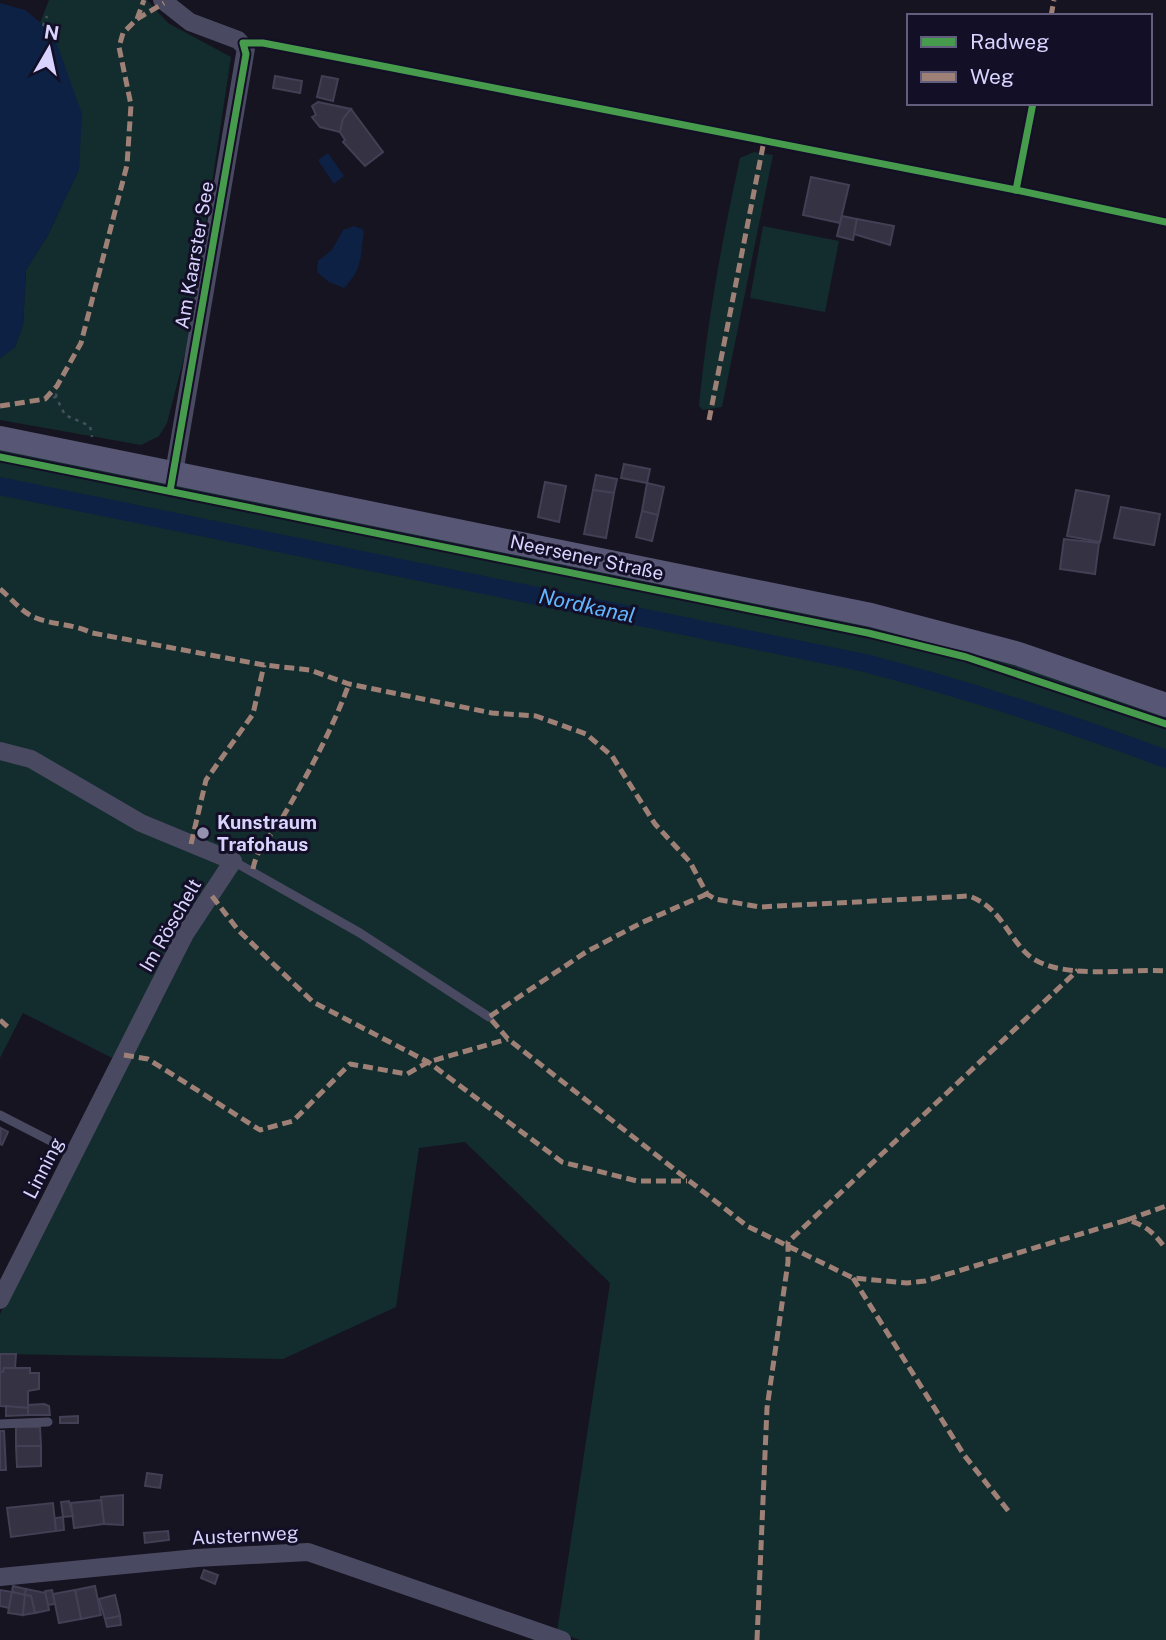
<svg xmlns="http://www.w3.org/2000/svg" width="1166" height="1640" font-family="'Public Sans',sans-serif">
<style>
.green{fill:#132c2d}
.water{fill:#0d2144}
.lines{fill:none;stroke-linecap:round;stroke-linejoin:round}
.canal{stroke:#0d2144;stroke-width:18}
.building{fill:#343243;stroke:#433f54;stroke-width:2}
.path{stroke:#44505f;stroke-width:2.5;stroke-dasharray:3.5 5;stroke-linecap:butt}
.service{stroke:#4a4962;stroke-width:9}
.minor{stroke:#4a4962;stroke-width:18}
.secondary{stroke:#575674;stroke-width:24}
.quiet{stroke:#9e8076;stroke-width:5;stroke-dasharray:10 5;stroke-linecap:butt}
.cycleway-casing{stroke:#130f26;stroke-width:11}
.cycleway{stroke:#469c4c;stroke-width:7}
.poi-dot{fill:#9591b1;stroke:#130f26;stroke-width:2.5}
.labels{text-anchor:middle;stroke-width:6;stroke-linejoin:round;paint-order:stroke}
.street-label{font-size:19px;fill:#d9d4ff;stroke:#130f26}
.poi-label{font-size:19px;font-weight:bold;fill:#d9d4ff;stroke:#130f26;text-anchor:start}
.water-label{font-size:21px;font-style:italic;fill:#62b6ff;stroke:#130f26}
</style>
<rect width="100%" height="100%" fill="#161421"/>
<g class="green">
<polygon points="49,0 147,0 168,23 231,57 188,342 167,423 159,436 141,445 0,420 0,358 15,347 23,325 26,270 48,235 79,169 53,33 40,23"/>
<path d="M754 152 773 155 722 407 703 410 699 406C707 322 722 240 740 158Z"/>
<polygon points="763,226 839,241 825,312 750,298"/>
<polygon points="0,447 871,624 969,648 1166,715 1166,720 967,654 870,630 0,454"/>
<polygon points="0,459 869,635 965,659 1166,728 1166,1640 580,1640 557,1632 610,1283 465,1142 419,1148 396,1307 283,1359 0,1354 0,1314 126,1065 23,1013 0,1058 0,756 28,764 144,818 0,746"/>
</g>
<g class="water">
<polygon points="0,3 25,10 53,33 82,114 79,169 48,235 26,270 23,325 15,347 0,358"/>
<polygon points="328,153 344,176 334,184 318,160"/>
<path d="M354 226 364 230C360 255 364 267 344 288L329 282 317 272 318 261 332 250 343 230Z"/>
</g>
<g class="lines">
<path class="canal" d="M0 486 865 663C968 690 1067 722 1166 759"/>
</g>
<g class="building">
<polygon points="275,76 302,81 300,93 273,88"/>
<polygon points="322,76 338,79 333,101 317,97"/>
<polygon points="318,102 351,109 343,119 340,132 320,127 312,117 316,115 312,106"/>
<polygon points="351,109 383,152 365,166 343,142 345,140 340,132 343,119"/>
<polygon points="811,177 849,185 840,223 803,215"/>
<polygon points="842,216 857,219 853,240 837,236"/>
<polygon points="857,219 894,226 890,245 854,234"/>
<polygon points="624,464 650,469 647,483 621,478"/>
<polygon points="596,475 617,479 614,493 593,490"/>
<polygon points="545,482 566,486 559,522 538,517"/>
<polygon points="647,483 664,487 658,515 642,511"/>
<polygon points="593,490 614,493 606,538 584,534"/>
<polygon points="1076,490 1109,496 1100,542 1067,536"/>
<polygon points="1121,507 1160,514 1154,545 1114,538"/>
<polygon points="642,511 658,515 652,541 636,537"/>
<polygon points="1064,539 1099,543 1095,574 1060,569"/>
<polygon points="1,1128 8,1132 2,1145 0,1144"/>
<polygon points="0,1354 16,1354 15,1368 4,1368 3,1372 0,1372"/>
<polygon points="4,1368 30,1368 30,1373 39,1373 39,1389 28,1391 28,1408 0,1406 0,1372 3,1372"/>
<polygon points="44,1404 49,1406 50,1415 28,1415 28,1405"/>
<polygon points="6,1406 28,1408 28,1415 6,1416"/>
<polygon points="78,1416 78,1423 60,1423 60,1417"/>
<polygon points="16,1427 40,1427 41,1446 16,1446"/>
<polygon points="0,1431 4,1431 6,1470 0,1470"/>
<polygon points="16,1446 41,1446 41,1466 17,1467"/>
<polygon points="147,1473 162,1475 160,1488 145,1486"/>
<polygon points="123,1495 123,1525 104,1524 101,1497"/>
<polygon points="101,1500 104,1524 74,1528 71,1503"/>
<polygon points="69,1501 73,1516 63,1517 61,1502"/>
<polygon points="53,1503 56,1531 11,1537 7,1508"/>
<polygon points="63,1517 64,1530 56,1531 55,1518"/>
<polygon points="168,1531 169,1540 145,1543 144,1533"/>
<polygon points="204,1570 218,1575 215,1584 201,1578"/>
<polygon points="13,1586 26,1589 25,1595 12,1592"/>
<polygon points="95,1586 101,1615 81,1619 75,1590"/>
<polygon points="26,1589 46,1593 49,1610 35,1613 31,1596 25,1595"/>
<polygon points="0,1590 12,1592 9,1608 0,1606"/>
<polygon points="52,1590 55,1604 48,1605 45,1591"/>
<polygon points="75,1590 81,1619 59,1623 53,1594"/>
<polygon points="12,1592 25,1595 23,1615 8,1613"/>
<polygon points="25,1595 31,1596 35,1613 23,1615"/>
<polygon points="115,1595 120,1616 105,1619 99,1599"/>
<polygon points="120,1616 121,1625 107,1627 105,1619"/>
</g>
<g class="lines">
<g class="path">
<polyline points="43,26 47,16"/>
<polyline points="56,397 57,386"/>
<polyline points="45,399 56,397 65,415 90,426 92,437"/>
</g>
<g class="service">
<polyline points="233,861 360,933 489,1017"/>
<polyline points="0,1115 74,1153"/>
<polyline points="0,1424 48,1422"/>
</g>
<g class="minor">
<polyline points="162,0 190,22 238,40 246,48 174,473"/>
<polyline points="0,751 31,759 141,823 233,861 185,934 0,1300"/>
<polyline points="0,1577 197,1558 308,1552 562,1640"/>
</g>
<polyline class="secondary" points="0,438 871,615 1019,654 1166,705"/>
<g class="quiet">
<polyline points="1051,16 1054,0"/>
<polyline points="137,19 164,3"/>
<polyline points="0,406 45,399 57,386 81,343 127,165 131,105 119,47 123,33 137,19 144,0"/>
<polyline points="709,420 764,141"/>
<path d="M0 589C12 599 21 612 36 618 54 625 74 624 92 633L264 665 310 670 349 684 492 713 536 716 586 734 612 756 655 824 690 862 707 894 715 899 760 907 969 896C999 907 1005 931 1025 952 1054 982 1126 968 1166 971"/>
<polyline points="191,844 206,780 253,714 264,665"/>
<path d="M253 869C257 846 273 835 284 815 309 772 332 730 349 684"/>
<path d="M707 894 641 923 586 952 489 1017 508 1039 747 1226 853 1278 907 1283 925 1281 1127 1220C1146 1225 1154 1233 1166 1249"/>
<polyline points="212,896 238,930 313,1002 428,1062 562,1162 637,1181 687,1181"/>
<polyline points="0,1020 10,1029"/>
<polyline points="124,1055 148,1059 260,1130 293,1121 350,1064 407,1074 428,1062 508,1039"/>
<polyline points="1127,1220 1166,1206"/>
<polyline points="853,1278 964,1455 1010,1513"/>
<polyline points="757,1640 767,1408 788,1262 788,1242 1078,970"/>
</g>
<defs>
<g id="cycleway">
<polyline points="1016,190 1033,103"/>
<polyline points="0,457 868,633 966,657 1166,724"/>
<polyline points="170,491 246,54 243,43 263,43 367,63 1016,190 1166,222"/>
</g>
</defs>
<use href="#cycleway" class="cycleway-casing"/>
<use href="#cycleway" class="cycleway"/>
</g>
<circle class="poi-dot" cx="203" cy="833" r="7"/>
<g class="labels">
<g class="street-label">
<text transform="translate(194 255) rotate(-80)" y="7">Am Kaarster See</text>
<text transform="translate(587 557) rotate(12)" y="7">Neersener Straße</text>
<text transform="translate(170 925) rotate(-60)" y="7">Im Röschelt</text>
<text transform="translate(43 1168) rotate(-63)" y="7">Linning</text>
<text transform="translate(245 1535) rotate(-3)" y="7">Austernweg</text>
</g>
<g class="poi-label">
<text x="217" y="829">Kunstraum<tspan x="217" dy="22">Trafohaus</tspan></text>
</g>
<g class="water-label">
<text transform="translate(587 606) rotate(12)" y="7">Nordkanal</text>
</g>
</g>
<rect x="907" y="14" width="245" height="91" fill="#130f26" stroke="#625e7d" stroke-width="2"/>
<rect x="921" y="37" width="35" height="10" fill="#469c4c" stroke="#625e7d" stroke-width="2"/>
<text x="970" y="49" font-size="21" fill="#d9d4ff">Radweg</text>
<rect x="921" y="72" width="35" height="10" fill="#9e8076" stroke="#625e7d" stroke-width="2"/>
<text x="970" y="84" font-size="21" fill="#d9d4ff">Weg</text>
<g transform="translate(49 49) rotate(9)" stroke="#130f26" stroke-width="5" paint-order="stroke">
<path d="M0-5L12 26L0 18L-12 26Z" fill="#d9d4ff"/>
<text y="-10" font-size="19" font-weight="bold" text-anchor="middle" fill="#d9d4ff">N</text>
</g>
</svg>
